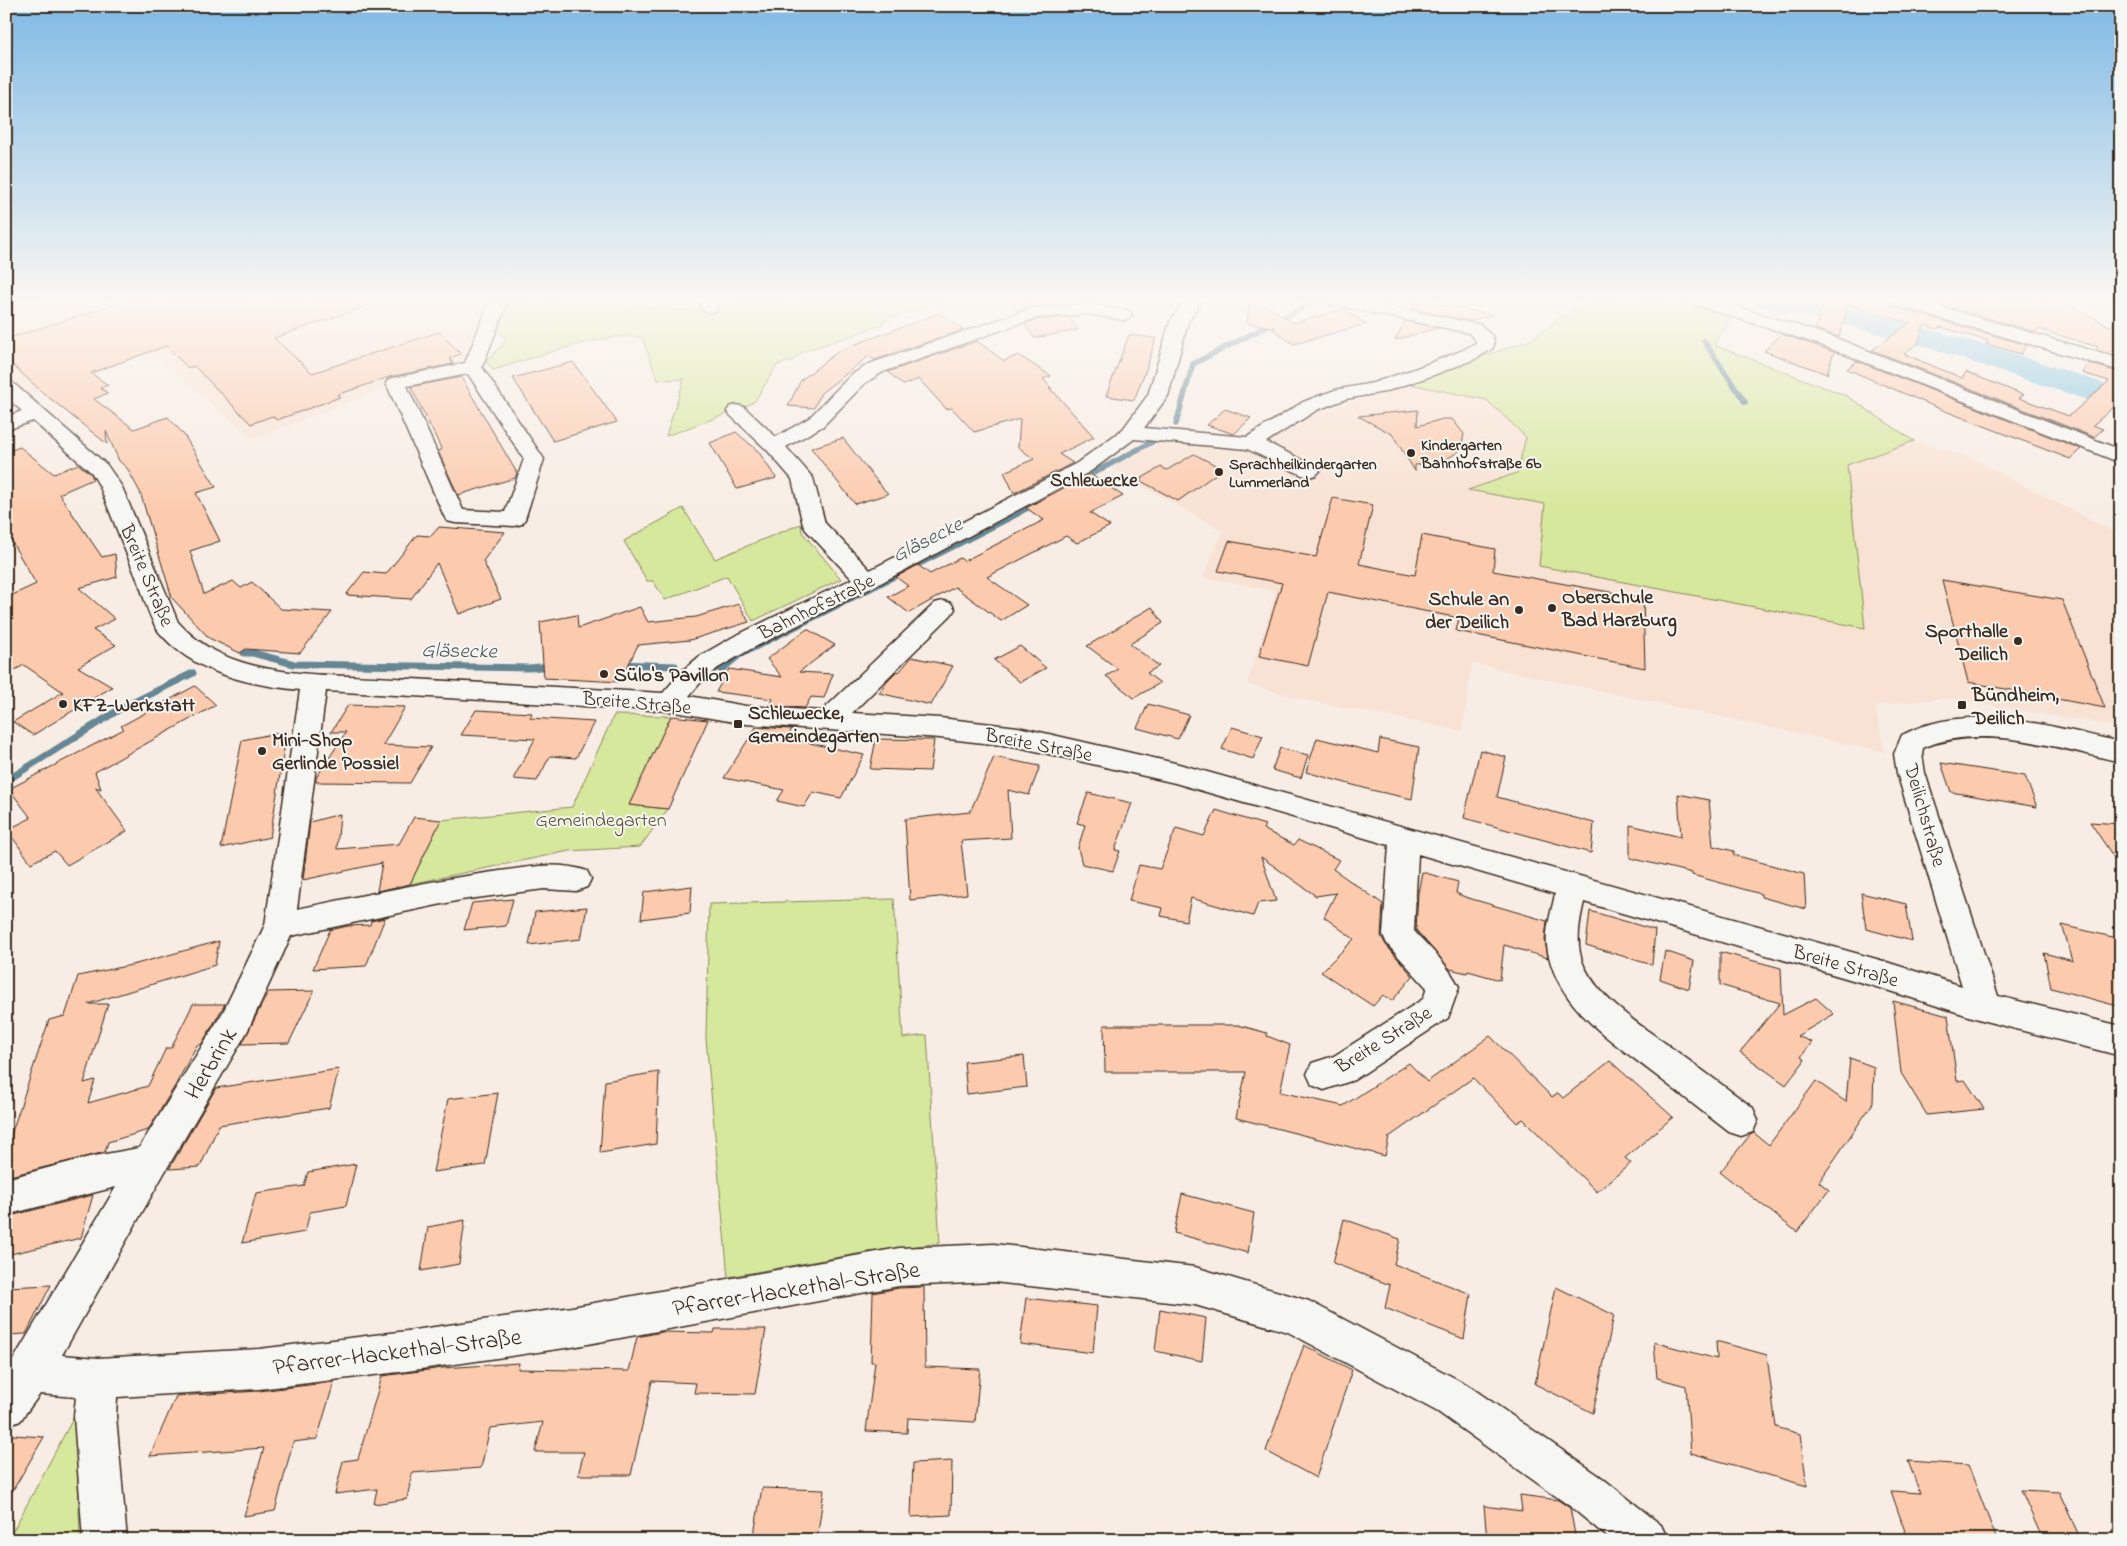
<svg xmlns="http://www.w3.org/2000/svg" width="2127" height="1546" font-family="'Indie Flower',sans-serif">
<style>
.built{fill:#f8e2d3}
.green{fill:#d6e89b;stroke:#88895c}
.lines{fill:none;stroke-linecap:round;stroke-linejoin:round}
.stream-far1{stroke:#658694;stroke-width:5.5}
.stream{stroke:#658694;stroke-width:7}
.river{fill:#81c4e2;fill-rule:evenodd}
.building{fill:#fccaac;stroke:#3b2a1e}
.minor-casing{stroke:#3b2a1e;stroke-width:3}
.minor{fill:#f6f6f2;fill-rule:evenodd}
.poi-dot{fill:#3b2a1e;stroke:#f6f6f2;stroke-width:2}
.labels{text-anchor:middle;stroke-width:4;stroke-linejoin:round;paint-order:stroke}
.far-poi-label{font-size:16px;font-weight:bold;fill:#3b2a1e;stroke:#f6f6f2;text-anchor:start}
.far-quarter-label{font-size:19px;font-weight:bold;fill:#3b2a1e;stroke:#f6f6f2}
.street-label{font-size:20px;fill:#3b2a1e;stroke:#f6f6f2}
.poi-label{font-size:20px;font-weight:bold;fill:#3b2a1e;stroke:#f6f6f2;text-anchor:start}
.park-label{font-size:20px;fill:#5a5037;stroke:#f6f6f2}
.water-label{font-size:21px;font-style:italic;fill:#505859;stroke:#f6f6f2}
.near-street-label{font-size:24px;fill:#3b2a1e;stroke:#f6f6f2}
</style>
<rect width="100%" height="100%" fill="#f7ede4"/>
<filter id="ink" filterUnits="userSpaceOnUse"><feTurbulence type="fractalNoise" baseFrequency=".02" numOctaves="2"/><feDisplacementMap in="SourceGraphic" scale="10" xChannelSelector="R" yChannelSelector="G"/><feConvolveMatrix kernelMatrix="1 2 1 2 8 2 1 2 1" color-interpolation-filters="sRGB"/></filter>
<g filter="url(#ink)">
<g class="built">
<polygon points="6,300 499,300 473,367 396,383 254,439 149,352 26,397 6,376"/>
<polygon points="1405,383 1487,400 1526,437 1517,473 1469,490 1546,504 1864,628 1847,465 1914,441 1971,458 2121,536 2121,727 1946,698 1875,706 1885,752 1472,663 1462,731 1298,698 1247,684 1276,591 1203,577 1223,531 1111,468 1166,439 1249,446 1313,411 1326,411"/>
</g>
<g class="green">
<path d="M509 300H548L695 311 736 300H944L882 322V325L802 352 792 361 777 365 755 401 743 408 666 436 684 379 658 380 642 338C614 328 525 361 493 370L486 362 506 340 497 327 502 307Z"/>
<polygon points="1584,300 1682,300 1731,317 1714,345 1847,396 1914,441 1847,465 1865,628 1539,566 1545,504 1468,490 1517,473 1526,437 1487,400 1405,383 1531,340"/>
<polygon points="683,508 715,559 801,524 802,532 841,579 753,621 727,576 665,600 653,581 647,581 624,541"/>
<polygon points="614,715 671,716 629,805 668,809 640,847 569,851 410,884 441,820 572,807"/>
<polygon points="894,899 903,1038 927,1035 940,1243 868,1252 728,1277 706,1038 709,904"/>
<polygon points="76,1413 80,1540 8,1540"/>
</g>
<g class="lines">
<g class="stream-far1">
<polyline points="1704,341 1745,402"/>
<polyline points="1176,424 1193,364 1318,300"/>
<polyline points="1082,479 1152,442"/>
<polyline points="1016,514 1035,504"/>
</g>
<g class="stream">
<polyline points="244,653 253,653 294,664 529,668 553,666"/>
<polyline points="619,664 675,666"/>
<polyline points="721,670 739,655 1018,513"/>
<polyline points="6,781 120,709 193,673"/>
</g>
<polygon class="river" points="1755,300 1815,300 1859,310 2003,350 2121,389 2121,411 1936,350 1854,327 1759,306"/>
</g>
<g class="building">
<polygon points="129,300 374,300 375,303 274,338 312,373 439,332 461,354 450,358 453,364 389,377 337,395 340,397 277,420 272,416 251,424 194,366 188,368 166,346 91,373 108,385 100,388 108,393 94,399 134,429 168,417 184,435 216,487 196,493 220,541 190,551 204,594 233,581 241,588 252,582 281,609 332,612 300,653 246,649 240,653 209,638 172,598 140,492 127,468 119,461 106,431 107,444 42,392 6,359 6,339"/>
<polygon points="1009,300 1056,300 1059,304 1033,306 1017,312"/>
<polygon points="1250,300 1259,300 1293,323 1343,309 1366,324 1294,344 1272,329 1276,328 1247,323"/>
<polygon points="1416,300 1418,300 1493,315 1469,321 1411,309"/>
<polygon points="1825,300 1850,300 1839,337 1815,329"/>
<polygon points="1853,300 1887,300 1891,306 2027,345 2021,354 1986,344 1988,341 1940,327 1937,329 1924,325 1918,343 1904,354 1962,378 1966,372 2024,395 2019,398 2069,416 2109,381 2082,373 2088,363 2121,373 2121,401 2093,425 2103,429 2094,437 1872,350 1910,323 1852,306"/>
<polygon points="1923,300 2062,300 2111,327 2121,310 2121,357 2096,350 2098,347 2038,329 2036,332"/>
<polygon points="940,313 963,330 874,360 869,356 821,393 814,408 788,406 801,380 840,350"/>
<polygon points="1069,317 1078,330 1034,338 1025,324 1035,320"/>
<polygon points="1405,321 1438,328 1395,340"/>
<polygon points="1782,334 1834,352 1827,374 1764,351"/>
<polygon points="1129,335 1156,338 1145,372 1134,400 1106,396"/>
<polygon points="977,341 1004,361 1018,355 1051,376 1043,379 1052,389 1049,389 1055,393 1094,437 1059,454 1073,463 1014,493 1004,472 1034,459 1018,447 1020,419 974,432 952,408 946,409 919,379 903,385 888,372"/>
<polygon points="1857,361 2081,449 2070,459 1940,409 1847,369"/>
<polygon points="573,362 617,422 553,441 513,378"/>
<polygon points="461,377 517,473 515,478 458,495 438,451 442,450 411,387"/>
<polygon points="1225,409 1251,418 1234,434 1207,425"/>
<polygon points="1418,410 1417,426 1443,419 1452,419 1464,434 1461,449 1458,452 1440,463 1415,465 1415,471 1392,434 1358,416"/>
<polygon points="736,432 758,451 776,478 737,489 710,443"/>
<polygon points="843,438 868,470 888,494 855,504 811,448"/>
<polygon points="20,447 54,474 78,464 91,474 93,479 59,494 102,557 115,554 117,577 79,588 115,619 93,630 116,645 78,667 112,687 33,735 13,722 63,692 24,665 6,675 6,598 36,584 6,532 6,452"/>
<polygon points="1194,454 1223,469 1178,501 1139,480 1161,467 1167,470"/>
<polygon points="1090,474 1123,496 1090,513 1110,526 1077,543 1066,536 987,577 1027,605 1001,621 955,587 909,613 888,597 908,586 896,577 918,565 930,574 960,558 964,561 1044,520 1026,508"/>
<polygon points="1333,498 1373,505 1359,564 1415,575 1422,535 1495,549 1493,571 1643,598 1645,668 1456,631 1459,618 1328,592 1308,666 1259,656 1282,583 1218,571 1229,541 1316,557"/>
<polygon points="439,527 505,532 483,561 501,599 459,614 437,563 411,599 346,595 364,572 386,574 417,535 431,536"/>
<polygon points="1942,580 2062,600 2105,708 1968,682"/>
<polygon points="739,604 749,622 690,640 638,645 620,682 544,678 540,622 577,615 578,628 640,607 648,622 696,617"/>
<polygon points="1152,607 1163,623 1130,644 1159,666 1147,673 1160,683 1134,698 1106,676 1118,669 1087,646"/>
<polygon points="807,629 835,645 799,672 833,674 824,698 811,697 805,708 769,706 773,699 716,692 729,669 782,677 767,659"/>
<polygon points="1020,646 1046,668 1020,682 994,660"/>
<polygon points="912,657 953,666 931,705 879,693 886,682 897,671 899,672"/>
<polygon points="195,686 216,705 95,772 101,789 95,787 127,831 67,865 55,851 31,863 7,830 31,818 9,789 124,729 121,726"/>
<polygon points="1148,704 1189,715 1178,739 1137,728"/>
<polygon points="348,705 405,707 383,745 431,747 410,783 316,782 316,778 346,732 331,732"/>
<polygon points="476,710 532,713 530,718 594,722 576,758 550,756 537,781 513,779 535,739 461,735"/>
<polygon points="671,716 708,720 668,809 629,805"/>
<polygon points="756,727 792,729 787,738 864,755 841,798 813,792 804,807 777,801 784,790 724,778"/>
<polygon points="1232,727 1263,736 1253,759 1222,749"/>
<polygon points="287,731 270,837 221,848 242,740"/>
<polygon points="1317,738 1378,753 1380,739 1419,747 1412,799 1371,790 1306,772"/>
<polygon points="876,739 934,740 930,771 870,769"/>
<polygon points="1280,748 1308,755 1301,778 1272,770"/>
<polygon points="1480,750 1506,757 1497,797 1594,823 1591,853 1464,818"/>
<polygon points="994,757 1040,766 1029,795 1008,790 1011,838 961,841 967,894 910,900 905,819 970,812"/>
<polygon points="1941,763 2025,776 2037,807 1951,792"/>
<polygon points="1088,793 1132,803 1115,850 1120,851 1113,871 1082,864 1078,848 1085,825 1077,823"/>
<polygon points="1678,794 1709,800 1713,846 1734,851 1734,855 1804,874 1806,909 1761,897 1761,894 1692,875 1692,873 1630,858 1630,825 1681,837"/>
<polygon points="1216,810 1265,825 1263,829 1294,845 1298,840 1339,860 1333,869 1383,904 1381,936 1386,945 1413,976 1392,1001 1383,995 1373,1006 1321,972 1354,939 1324,917 1336,893 1316,896 1261,857 1276,901 1258,903 1253,916 1191,898 1186,921 1161,916 1163,908 1129,901 1139,865 1160,869 1176,828 1204,836"/>
<polygon points="340,814 337,849 399,844 414,817 441,820 410,884 377,891 382,863 303,880 310,822"/>
<polygon points="2090,822 2121,824 2121,868"/>
<polygon points="1422,872 1458,882 1456,893 1465,897 1547,921 1545,940 1548,958 1504,945 1500,980 1468,971 1467,973 1450,969 1416,930 1418,893"/>
<polygon points="692,886 690,913 641,919 644,892"/>
<polygon points="1861,893 1906,904 1912,941 1866,929"/>
<polygon points="513,899 506,926 464,930 472,903"/>
<polygon points="587,907 581,939 529,945 535,912"/>
<polygon points="1590,911 1655,930 1652,965 1586,945"/>
<polygon points="385,918 366,966 313,969 330,930 348,926 370,925 371,921"/>
<polygon points="2062,925 2121,939 2121,1007 2051,988 2044,953 2073,961"/>
<polygon points="219,941 215,965 88,1004 108,1004 84,1083 95,1080 88,1103 148,1086 166,1048 171,1048 193,1004 225,1004 201,1045 197,1045 175,1086 148,1130 108,1142 105,1152 6,1177 6,1150 49,1020 65,1016 78,976 136,964"/>
<polygon points="1665,951 1694,961 1689,989 1660,979"/>
<polygon points="1720,952 1781,968 1783,1015 1816,998 1834,1014 1797,1036 1812,1042 1801,1057 1805,1060 1786,1085 1740,1052 1780,1003 1720,985"/>
<polygon points="314,991 289,1043 242,1044 268,992"/>
<polygon points="1893,1001 1948,1016 1957,1081 1965,1080 1984,1109 1927,1115 1901,1073"/>
<polygon points="1104,1025 1238,1025 1267,1033 1267,1036 1290,1045 1280,1092 1343,1106 1409,1063 1427,1082 1490,1036 1552,1097 1558,1093 1563,1098 1610,1061 1673,1117 1625,1158 1631,1163 1597,1192 1523,1119 1517,1123 1473,1078 1389,1137 1385,1156 1236,1118 1246,1072 1105,1072"/>
<polygon points="1024,1056 1027,1087 967,1094 964,1062"/>
<polygon points="1850,1058 1874,1067 1873,1103 1819,1182 1829,1190 1797,1232 1720,1172 1750,1135 1754,1133 1769,1145 1816,1081 1846,1102"/>
<polygon points="339,1069 329,1108 219,1125 200,1167 169,1169 216,1088"/>
<polygon points="659,1072 656,1144 600,1153 605,1081"/>
<polygon points="498,1093 485,1165 433,1172 448,1099"/>
<polygon points="356,1164 346,1206 310,1212 305,1232 242,1243 256,1193 304,1186 308,1172"/>
<polygon points="1182,1194 1254,1213 1248,1253 1174,1233"/>
<polygon points="93,1195 81,1238 6,1255 6,1217"/>
<polygon points="1344,1219 1400,1239 1394,1264 1471,1294 1464,1339 1385,1308 1390,1285 1333,1263"/>
<polygon points="465,1220 459,1264 421,1271 428,1227"/>
<polygon points="51,1285 26,1334 6,1335 6,1287"/>
<polygon points="924,1287 925,1367 980,1369 975,1422 908,1418 907,1433 866,1431 875,1362 871,1362 873,1293 899,1288"/>
<polygon points="1556,1287 1614,1315 1593,1413 1535,1384"/>
<polygon points="1026,1298 1097,1306 1093,1353 1020,1344"/>
<polygon points="1160,1309 1206,1318 1202,1361 1155,1351"/>
<polygon points="715,1329 766,1329 755,1394 694,1393 696,1383 652,1381 631,1475 578,1475 584,1452 535,1452 543,1422 490,1428 481,1468 412,1473 407,1499 374,1504 377,1489 335,1494 343,1461 358,1459 382,1376 443,1368 519,1363 518,1369 629,1371 637,1337 662,1332 714,1333"/>
<polygon points="1716,1341 1767,1355 1776,1427 1800,1434 1807,1486 1691,1453 1686,1386 1657,1378 1654,1342 1717,1359"/>
<polygon points="1304,1345 1352,1370 1316,1478 1266,1451"/>
<polygon points="334,1382 317,1439 293,1442 275,1511 244,1516 264,1448 150,1456 176,1396 259,1391"/>
<polygon points="13,1435 44,1437 6,1502 6,1445"/>
<polygon points="952,1461 951,1515 911,1517 913,1463"/>
<polygon points="1908,1461 1968,1465 1997,1540 1908,1540 1891,1491 1920,1493"/>
<polygon points="762,1488 824,1490 817,1540 753,1540"/>
<polygon points="2021,1490 2059,1492 2081,1540 2043,1540"/>
<polygon points="1520,1495 1558,1500 1570,1508 1576,1540 1487,1540 1484,1506 1522,1511"/>
</g>
<g class="lines">
<defs>
<g id="minor">
<polygon points="696,300 714,300 719,307 716,311 710,312 704,311"/>
<path d="M1184 300H1202L1188 322 1168 396 1144 428 1247 437 1303 402 1335 390 1373 383 1417 368 1461 351 1476 343 1475 339 1469 333 1335 305 1329 304 1326 300H1360L1481 325 1493 337 1494 345 1492 349 1475 359 1431 376 1384 392 1346 399 1317 410 1266 442 1316 467 1320 471 1316 475 1309 477 1302 475 1247 449 1134 439 1091 471 875 586 751 649 718 668 701 682 689 696 746 706 822 711 935 603 943 601 951 603 955 609 951 615 852 713 940 718 1018 727 1175 763 1880 960 1962 986 1897 773 1894 754 1902 735C1911 731 1920 726 1930 724 1992 707 2060 729 2121 742V762C2061 749 1981 722 1923 748L1922 754 1925 773 1998 996 2121 1026V1056L1985 1021 1880 988 1584 902C1579 923 1575 945 1584 966 1602 1003 1644 1027 1676 1051 1702 1070 1728 1089 1753 1108L1758 1120 1753 1132 1741 1136 1729 1132C1703 1112 1678 1092 1653 1073 1610 1040 1555 1005 1547 946 1545 929 1552 910 1555 894L1418 854 1414 931C1431 949 1448 965 1459 987L1448 1018 1354 1080 1324 1090 1312 1085 1307 1074 1312 1063 1334 1056 1423 999 1427 988 1387 944 1383 935 1389 845 1175 783 1018 747 940 738 746 724 669 711 326 691 297 909C365 895 432 880 500 871 529 867 558 861 587 871L591 879 587 887 576 891 544 889 461 900 291 936 247 1032 163 1175 62 1355 98 1358 259 1349 407 1331 572 1307 899 1248 994 1244 1195 1267 1309 1301 1466 1384 1601 1477 1661 1525 1668 1540H1611L1571 1507 1438 1412 1288 1332 1195 1305 994 1282 899 1286 572 1347 407 1371 259 1389 117 1397 116 1416 127 1540H83L74 1416 76 1397 40 1394 20 1421 6 1427V1372L116 1187 6 1215V1179L89 1157 139 1148 223 1012 265 925 300 690C249 685 193 673 159 632 150 620 145 601 140 586 126 553 113 520 100 487L92 473 33 421 6 430V417L22 411 6 397V381L13 383 107 465 122 487 178 622C195 641 216 654 241 662 289 677 344 675 394 678 484 683 573 688 663 693L683 670 700 656 733 637 852 579 806 530 803 525 792 479 767 450 730 415 727 411 730 407 737 405 744 407 776 437 809 418 851 375 869 364 1033 308 1089 304 1129 311 1132 315 1129 319 1123 320 1089 314 1035 318 883 372 865 383 823 426 786 447 813 478 825 523 870 570 1077 463 1123 429 1148 395 1170 322Z"/>
<polygon points="1690,300 1717,300 1833,337 2121,450 2121,463 1821,345 1693,304"/>
<polygon points="1889,300 1917,300 2121,359 2121,371 1892,304"/>
<path d="M497 301 503 302 506 306 482 367 544 459 525 519 522 524 514 526 455 523 447 521 444 516 386 383 389 379 465 363 488 306 491 302ZM468 374 524 459 505 512 463 510 407 386Z"/>
</g>
</defs>
<use href="#minor" class="minor-casing"/>
<use href="#minor" class="minor"/>
</g>
</g>
<linearGradient id="sky" x2="0" y2="1"><stop stop-color="#7fbae6"/><stop offset="0.58" stop-color="#fbf7f3"/><stop offset="1" stop-color="#fbf7f3" stop-opacity="0"/></linearGradient>
<rect width="2127" height="516" fill="url(#sky)"/>
<g class="poi-dot">
<circle cx="1411" cy="453" r="5"/>
<circle cx="1219" cy="472" r="5"/>
<circle cx="1552" cy="608" r="5"/>
<circle cx="1519" cy="610" r="5"/>
<circle cx="2018" cy="641" r="5"/>
<circle cx="604" cy="674" r="5"/>
<circle cx="63" cy="704" r="5"/>
<rect x="1957" y="700" width="10" height="10" rx="2.5"/>
<rect x="733" y="719" width="10" height="10" rx="2.5"/>
<circle cx="262" cy="751" r="5"/>
</g>
<g class="labels">
<g class="far-poi-label">
<text x="1421" y="450">Kindergarten<tspan x="1421" dy="18">Bahnhofstraße 6b</tspan></text>
<text x="1229" y="469">Sprachheilkindergarten<tspan x="1229" dy="18">Lummerland</tspan></text>
</g>
<g class="far-quarter-label">
<text x="1094" y="486">Schlewecke</text>
</g>
<g class="street-label">
<text transform="translate(148 575) rotate(67)" y="7">Breite Straße</text>
<text transform="translate(816 606) rotate(-26)" y="7">Bahnhofstraße</text>
<text transform="translate(637 702) rotate(5)" y="7">Breite Straße</text>
<text transform="translate(1039 744) rotate(11)" y="7">Breite Straße</text>
<text transform="translate(1926 815) rotate(74)" y="7">Deilichstraße</text>
<text transform="translate(1846 965) rotate(16)" y="7">Breite Straße</text>
<text transform="translate(1383 1039) rotate(-32)" y="7">Breite Straße</text>
</g>
<g class="poi-label">
<text x="1562" y="603">Oberschule<tspan x="1562" dy="23">Bad Harzburg</tspan></text>
<text x="1509" y="605" text-anchor="end">Schule an<tspan x="1509" dy="23">der Deilich</tspan></text>
<text x="2008" y="637" text-anchor="end">Sporthalle<tspan x="2008" dy="23">Deilich</tspan></text>
<text x="614" y="681">Sülo's Pavillon</text>
<text x="1972" y="701">Bündheim,<tspan x="1972" dy="23">Deilich</tspan></text>
<text x="73" y="711">KFZ-Werkstatt</text>
<text x="748" y="719">Schlewecke,<tspan x="748" dy="23">Gemeindegarten</tspan></text>
<text x="272" y="746">Mini-Shop<tspan x="272" dy="23">Gerlinde Possiel</tspan></text>
</g>
<g class="park-label">
<text x="601" y="826">Gemeindegarten</text>
</g>
<g class="water-label">
<text transform="translate(927 539) rotate(-27)" y="7">Gläsecke</text>
<text transform="translate(459 650) rotate(1)" y="7">Gläsecke</text>
</g>
<g class="near-street-label">
<text transform="translate(210 1063) rotate(-59)" y="8">Herbrink</text>
<text transform="translate(796 1288) rotate(-9)" y="8">Pfarrer-Hackethal-Straße</text>
<text transform="translate(397 1351) rotate(-7)" y="8">Pfarrer-Hackethal-Straße</text>
</g>
</g>
<rect width="2127" height="1546" fill="none" stroke="#f6f6f2" stroke-width="25"/>
<rect x="12" y="12" width="2102" height="1521" fill="none" stroke="#3b2a1e" stroke-width="2" filter="url(#ink)"/>
</svg>
